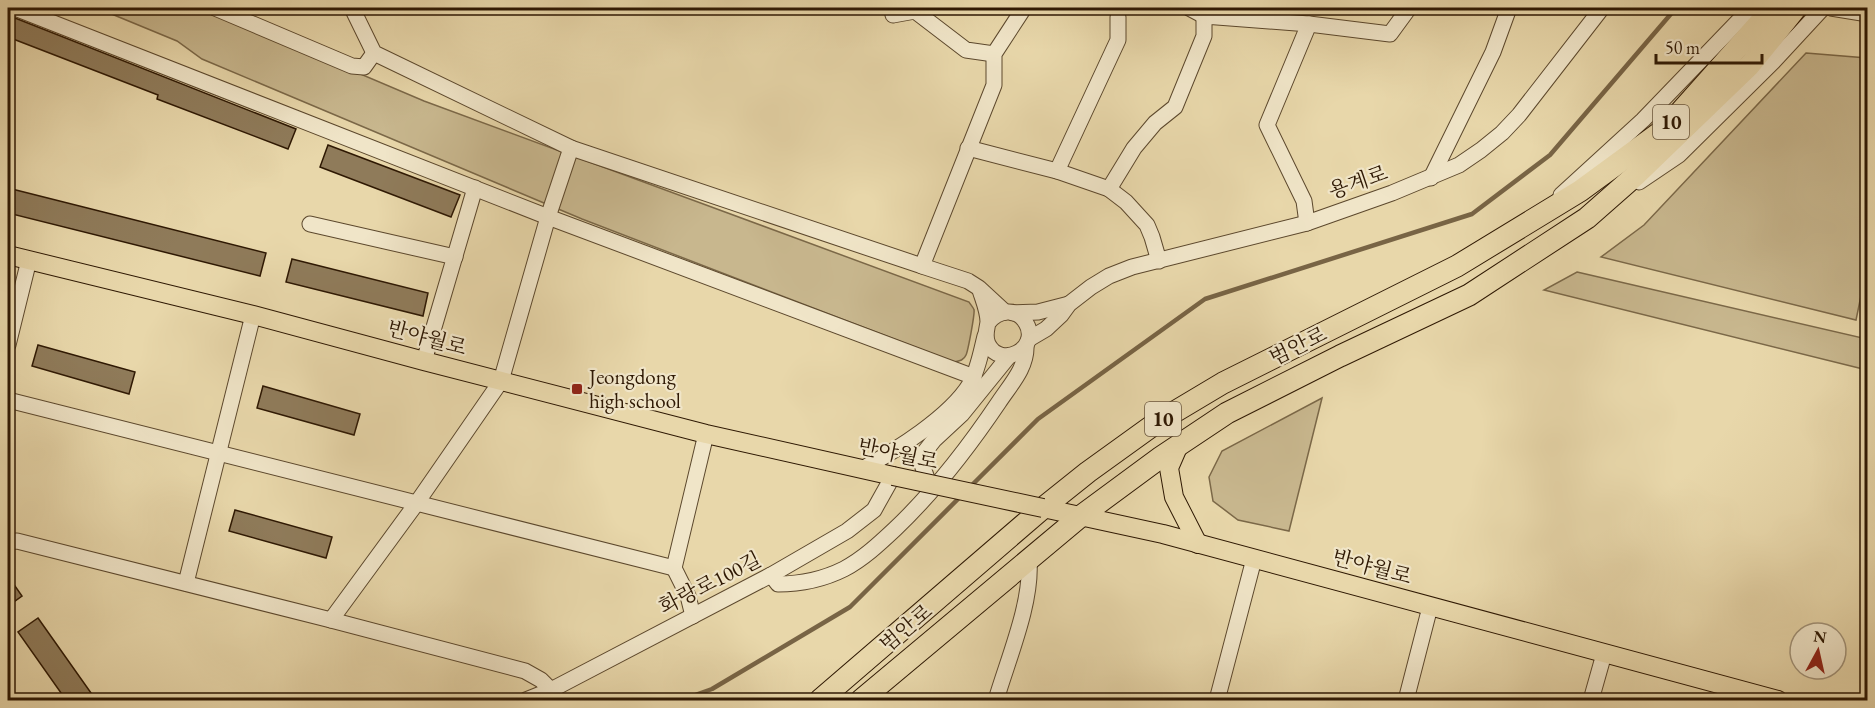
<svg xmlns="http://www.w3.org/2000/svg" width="1875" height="708" font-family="'EB Garamond','Noto Serif KR',serif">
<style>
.green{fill:#c8b78e;stroke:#7b6848;stroke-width:1.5}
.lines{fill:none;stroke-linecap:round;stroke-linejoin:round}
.stream{stroke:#786445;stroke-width:4.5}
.building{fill:#8f7b5a;stroke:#2e1803;stroke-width:1.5}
.minor-casing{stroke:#5c482d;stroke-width:17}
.major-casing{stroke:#2e1803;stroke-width:20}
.highway-casing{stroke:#2e1803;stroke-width:23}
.minor{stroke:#f0e5c8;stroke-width:15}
.major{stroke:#e8d7aa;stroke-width:18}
.highway{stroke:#e8d7aa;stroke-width:21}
.major-bridge-casing{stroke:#2e1803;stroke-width:20;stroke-linecap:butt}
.major-bridge{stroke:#e8d7aa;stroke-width:18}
.poi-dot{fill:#8f2418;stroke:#f0e5c8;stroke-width:2}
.labels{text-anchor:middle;stroke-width:4.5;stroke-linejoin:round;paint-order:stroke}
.shield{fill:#f0e5c8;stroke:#68563e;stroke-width:1.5}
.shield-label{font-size:20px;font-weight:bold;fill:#2e1803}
.street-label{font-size:21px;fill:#2e1803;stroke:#f0e5c8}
.poi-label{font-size:21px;fill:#2e1803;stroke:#f0e5c8;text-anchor:start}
</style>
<rect width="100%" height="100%" fill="#e8d7aa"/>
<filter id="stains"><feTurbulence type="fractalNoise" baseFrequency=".00333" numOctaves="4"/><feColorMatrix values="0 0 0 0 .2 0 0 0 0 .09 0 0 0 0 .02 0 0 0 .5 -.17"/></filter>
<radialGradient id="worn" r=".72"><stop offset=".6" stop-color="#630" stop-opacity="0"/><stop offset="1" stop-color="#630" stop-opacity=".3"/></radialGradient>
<g class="green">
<path d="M97 8H205L424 101 969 302C970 304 974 308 974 310 975 313 968 351 966 355 964 360 960 361 954 362L582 219 202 59 177 41Z"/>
<polygon points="1806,53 1867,58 1868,262 1856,320 1601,257 1644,225"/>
<polygon points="1577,272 1867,339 1867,370 1544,290"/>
<polygon points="1322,398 1289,531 1238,520 1213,501 1209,477 1222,451"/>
</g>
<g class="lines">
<g class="stream">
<polyline points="970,487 1038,419 1205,299 1472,214 1550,155 1676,8"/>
<polyline points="681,700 712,689 850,607 962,495"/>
</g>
</g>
<g class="building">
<polygon points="15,18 296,129 288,149 157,99 158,95 8,37"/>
<polygon points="328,145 460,195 451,217 320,167"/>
<polygon points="8,188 266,253 260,276 8,213"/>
<polygon points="292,259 428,293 423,316 286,282"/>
<polygon points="38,345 135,372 129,394 32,366"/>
<polygon points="263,386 360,414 354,435 257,408"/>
<polygon points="235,510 332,537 326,558 229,531"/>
<polygon points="8,576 22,596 8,606"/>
<polygon points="38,618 96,700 66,700 18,632"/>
</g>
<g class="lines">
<defs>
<g id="minor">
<polyline points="15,8 548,217 974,377"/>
<polyline points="215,8 352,66 364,67 374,53"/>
<polyline points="892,8 893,15 915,11 966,50 994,54"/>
<polyline points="1189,8 1204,16"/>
<polyline points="1831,8 1868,14"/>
<polyline points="571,148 922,266"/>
<polyline points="968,148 1057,171 1109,189 1126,202 1147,225 1152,237 1159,261"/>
<polyline points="1057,171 1118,40 1118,17"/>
<polyline points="1431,178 1493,52 1509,8"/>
<polyline points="1639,182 1679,155 1773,62 1823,8"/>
<polyline points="1109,189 1134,148 1155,123 1175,107 1204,36 1204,16 1309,24 1390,34 1409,8"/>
<polyline points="1561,195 1643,120 1751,8"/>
<polyline points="1307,223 1304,201 1267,125 1309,24"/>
<polyline points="310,224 455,257"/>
<path d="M980 290C983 300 988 311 988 322 987 330 984 336 988 344 1001 370 1041 348 1026 323 1017 307 998 310 988 323"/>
<polyline points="1005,312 979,288 968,281 922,266 994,85 994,54 1024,8"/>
<polyline points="1013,313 1038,312 1069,304"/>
<polyline points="1029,339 1046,329 1061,315 1069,304 1091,287 1109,276 1132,267 1307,223 1392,193 1459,165 1481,150 1502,133 1519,115 1602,8"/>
<polyline points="8,345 29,260"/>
<polyline points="424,361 475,188"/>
<polyline points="8,400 674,568"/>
<path d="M862 469C895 451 950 417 970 384 978 370 981 352 985 336"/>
<polyline points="929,484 921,462 923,454 934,440 962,414 1009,356"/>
<polyline points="8,542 17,541 331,620 416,504 501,381 548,217 571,148 374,53 352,8"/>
<path d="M771 575 778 584C801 584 824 579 844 569 863 559 879 544 895 529 935 491 968 448 999 402 1011 384 1027 367 1026 346"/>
<polyline points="186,583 253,315"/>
<polyline points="693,616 688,596 674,568 706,434"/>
<polyline points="331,620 525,671 541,680 551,690"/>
<polyline points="526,700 551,690 771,575 847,531 874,510 893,476"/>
<path d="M996 700C1008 659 1032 603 1029 562"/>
<polyline points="1217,700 1254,559"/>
<polyline points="1406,700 1430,607"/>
<polyline points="1591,700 1604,654"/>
</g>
<g id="major">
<polyline points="8,255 253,315 424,361 706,434 893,476"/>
<polyline points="1179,445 1169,468 1174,497 1198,544"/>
<polyline points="1043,508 1163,534 1778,700"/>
</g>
<g id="highway">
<polyline points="820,700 1043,508 1088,472 1156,423 1223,383 1457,266 1580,191 1666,128 1773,8"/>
<polyline points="861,700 1081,516 1161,457 1227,413 1340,356 1469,295 1587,218 1637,174 1749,66 1796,8"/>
</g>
</defs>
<use href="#minor" class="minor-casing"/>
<use href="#major" class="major-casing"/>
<use href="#highway" class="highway-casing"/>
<use href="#minor" class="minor"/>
<use href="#major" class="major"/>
<use href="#highway" class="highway"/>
<defs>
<polyline id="major-bridge" points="893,476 1043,508"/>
</defs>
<use href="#major-bridge" class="major-bridge-casing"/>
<use href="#major-bridge" class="major-bridge"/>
</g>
<rect class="poi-dot" x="571" y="383" width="12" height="12" rx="3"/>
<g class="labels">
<g class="shield">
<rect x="1653" y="105" width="36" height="34" rx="4.5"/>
<rect x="1145" y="402" width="36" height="34" rx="4.5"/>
</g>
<g class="shield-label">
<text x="1671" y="129">10</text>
<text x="1163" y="426">10</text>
</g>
<g class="street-label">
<text transform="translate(1358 182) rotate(-19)" y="7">용계로</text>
<text transform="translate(427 338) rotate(15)" y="7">반야월로</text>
<text transform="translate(1298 346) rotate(-26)" y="7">범안로</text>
<text transform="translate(898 454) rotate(12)" y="7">반야월로</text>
<text transform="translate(1372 567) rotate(15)" y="7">반야월로</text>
<text transform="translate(710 583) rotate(-27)" y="7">화랑로100길</text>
<text transform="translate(906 628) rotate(-40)" y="7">범안로</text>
</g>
<g class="poi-label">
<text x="589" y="384">Jeongdong<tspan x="589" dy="24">high school</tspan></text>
</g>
</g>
<rect width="1875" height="708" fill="none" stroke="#e8d7aa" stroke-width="30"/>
<rect x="9" y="9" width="1857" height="690" fill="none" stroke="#2e1803" stroke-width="3"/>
<rect x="15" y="15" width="1845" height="678" fill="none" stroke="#2e1803" stroke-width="1.5"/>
<g transform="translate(1818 651) rotate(8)"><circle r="28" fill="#f0e5c8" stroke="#a29379" stroke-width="1.5"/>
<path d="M0-4.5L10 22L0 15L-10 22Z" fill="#8f2418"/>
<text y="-9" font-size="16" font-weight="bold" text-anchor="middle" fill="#2e1803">N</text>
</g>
<path d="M1656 54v9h106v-9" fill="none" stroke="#2e1803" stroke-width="3"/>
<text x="1665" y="54" font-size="18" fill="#2e1803" stroke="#f0e5c8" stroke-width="4.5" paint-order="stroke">50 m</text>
<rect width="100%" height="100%" filter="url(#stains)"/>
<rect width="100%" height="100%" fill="url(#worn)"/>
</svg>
